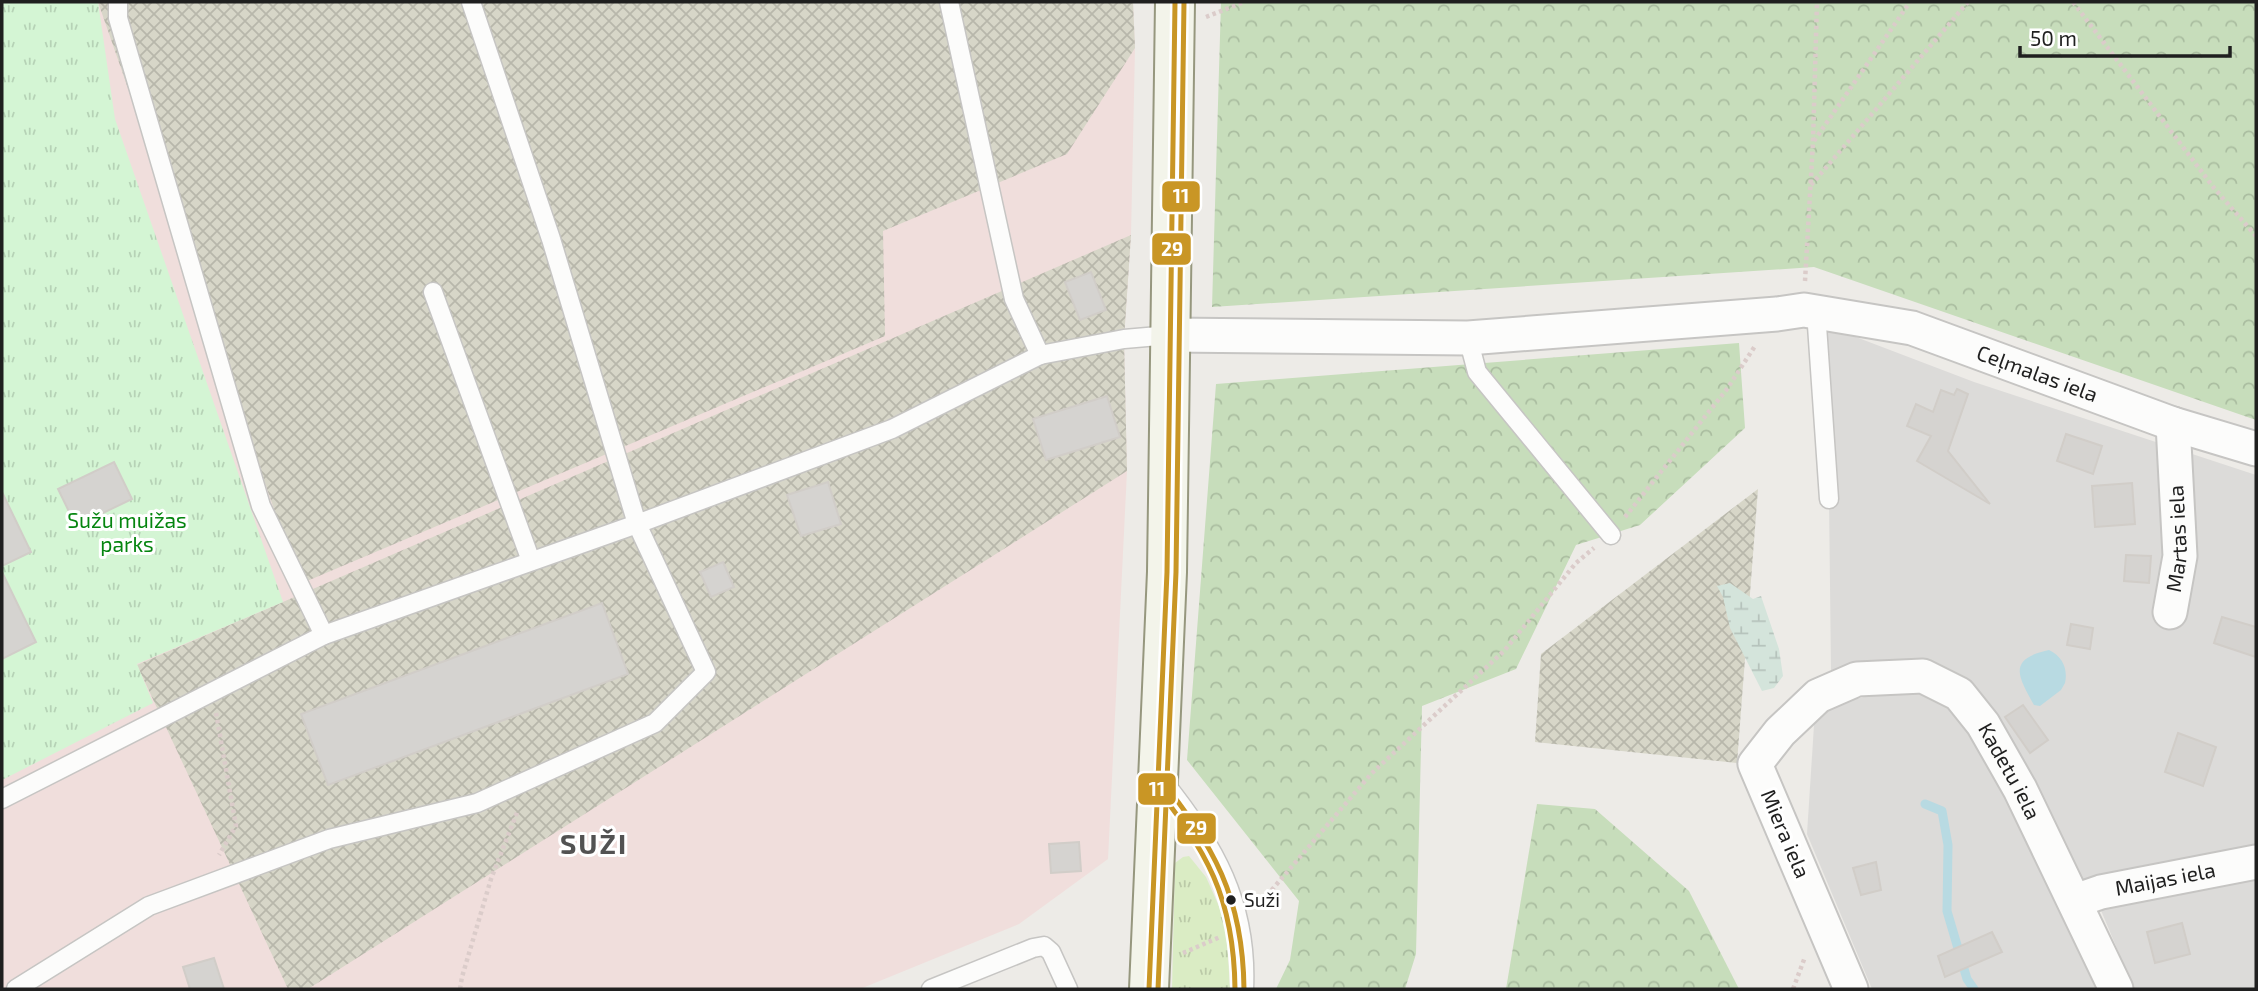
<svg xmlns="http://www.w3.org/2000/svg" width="2258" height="991" font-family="'Exo 2',sans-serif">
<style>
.residential{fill:#dcdbd9}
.commercial{fill:#f0dedc}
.construction{fill:url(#construction-cross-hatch)}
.grass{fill:url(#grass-tufts)}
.forest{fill:url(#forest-crowns)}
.wetland{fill:url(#wetland-marsh)}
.park{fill:url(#park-tufts)}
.water{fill:#b8dae2}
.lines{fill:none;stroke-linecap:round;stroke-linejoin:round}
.stream{stroke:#b8dae2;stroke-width:9}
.building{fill:#d5d3d0;stroke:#d1cdc8;stroke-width:2}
.lane-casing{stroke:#c6c5c3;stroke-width:21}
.street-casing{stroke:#c6c5c3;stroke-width:37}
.secondary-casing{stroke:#96977e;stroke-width:42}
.path{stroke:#dbccca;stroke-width:4.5;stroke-dasharray:3.5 3.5;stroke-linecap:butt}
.lane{stroke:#fcfcfb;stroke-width:18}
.street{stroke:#fcfcfb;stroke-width:33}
.secondary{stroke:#f3f4ea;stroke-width:38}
.bus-1-casing{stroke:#fff;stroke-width:10}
.bus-2-casing{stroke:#fff;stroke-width:10}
.bus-1{stroke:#c99625;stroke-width:5}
.bus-2{stroke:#c99625;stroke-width:5}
.bus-dot{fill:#1f1f1f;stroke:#fff;stroke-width:2.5}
.labels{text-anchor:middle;stroke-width:6;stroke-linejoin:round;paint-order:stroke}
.bus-label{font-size:19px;fill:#1f1f1f;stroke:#fff;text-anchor:start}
.street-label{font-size:21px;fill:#1f1f1f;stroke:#fff}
.park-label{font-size:21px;fill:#05850f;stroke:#fff}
.district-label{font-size:28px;font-weight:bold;letter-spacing:2px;fill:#525252;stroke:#fff}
.line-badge{stroke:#fff;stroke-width:2.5}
.badge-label{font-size:19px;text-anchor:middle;font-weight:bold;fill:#fff}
</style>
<defs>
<pattern id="construction-cross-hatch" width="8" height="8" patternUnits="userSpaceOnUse" patternTransform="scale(1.75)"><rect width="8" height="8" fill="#d7d6c8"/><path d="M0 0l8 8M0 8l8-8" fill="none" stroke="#b8b7ab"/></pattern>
<pattern id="grass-tufts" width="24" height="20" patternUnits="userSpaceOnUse" patternTransform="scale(1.75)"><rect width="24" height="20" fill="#daecc4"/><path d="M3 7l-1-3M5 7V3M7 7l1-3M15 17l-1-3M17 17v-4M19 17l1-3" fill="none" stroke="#bbcaa8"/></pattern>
<pattern id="forest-crowns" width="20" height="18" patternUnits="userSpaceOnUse" patternTransform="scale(1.75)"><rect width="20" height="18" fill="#c7ddbb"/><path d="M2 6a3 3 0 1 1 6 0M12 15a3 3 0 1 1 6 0" fill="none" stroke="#aabda0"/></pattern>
<pattern id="wetland-marsh" width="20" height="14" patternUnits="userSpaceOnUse" patternTransform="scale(1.75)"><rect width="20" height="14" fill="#d4e4db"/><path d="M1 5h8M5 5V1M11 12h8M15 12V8" fill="none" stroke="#b6c3bc"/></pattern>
<pattern id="park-tufts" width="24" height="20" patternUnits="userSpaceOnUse" patternTransform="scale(1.75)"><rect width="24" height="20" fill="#d4f5d4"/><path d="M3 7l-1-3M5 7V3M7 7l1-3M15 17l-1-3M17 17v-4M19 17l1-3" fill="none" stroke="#b6d2b6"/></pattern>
</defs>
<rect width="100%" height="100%" fill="#edebe7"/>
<g class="residential">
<polygon points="1827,326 1974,382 2256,475 2256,852 2079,885 1929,662 1831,671"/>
<polygon points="1913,684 1946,700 1984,740 2101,989 1872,989 1807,834 1815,710"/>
<polygon points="2256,875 2256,989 2134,989 2100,908"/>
</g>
<polygon class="commercial" points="2,2 1133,2 1135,48 1131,235 1124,339 1127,471 1108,859 1019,924 860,989 2,989"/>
<g class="construction">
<polygon points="98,2 1133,2 1135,48 1067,154 883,231 885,336 300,584"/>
<polygon points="1131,235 1124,339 1127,471 308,989 288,989 137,665"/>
<polygon points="1758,489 1737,763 1535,742 1541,654"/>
</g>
<polygon class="grass" points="1189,856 1206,877 1226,922 1230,989 1172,989 1175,863 1183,857"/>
<g class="forest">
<polygon points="1221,2 2256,2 2256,420 1814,267 1212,307"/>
<polygon points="1739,343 1745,428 1640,525 1576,545 1516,669 1422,706 1416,954 1405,989 1276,989 1290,960 1299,901 1187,760 1216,384"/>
<polygon points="1537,804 1595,809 1689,891 1739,989 1506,989"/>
</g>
<polygon class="wetland" points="1730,583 1753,599 1761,596 1779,649 1783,676 1774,688 1762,691 1730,628 1723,597 1717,586"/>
<polygon class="park" points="2,2 98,2 115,119 283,602 137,664 153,703 2,780"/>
<path class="water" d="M2049 650C2063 657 2068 669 2065 683L2061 690 2040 706 2034 705C2018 676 2007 659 2049 650Z"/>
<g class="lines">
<polyline class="stream" points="1925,804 1942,811 1948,845 1947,911 1967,979 1974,989"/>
</g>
<g class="building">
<polygon points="1091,272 1106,310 1080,320 1065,282"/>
<polygon points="1957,389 1968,394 1948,451 1990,504 1917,461 1931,436 1907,426 1916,404 1933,412 1941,390 1954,395"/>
<polygon points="1107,396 1120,437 1046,460 1033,419"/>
<polygon points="2066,434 2102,446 2093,474 2057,461"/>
<polygon points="114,462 132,499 76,526 58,489"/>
<polygon points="828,482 841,524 801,536 787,495"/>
<polygon points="2132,483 2135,524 2095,527 2092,486"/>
<polygon points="2,492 31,552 2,566"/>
<polygon points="2126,555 2151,556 2149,583 2124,581"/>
<polygon points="723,562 734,587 711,597 700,572"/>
<polygon points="2,572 36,642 2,659"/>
<polygon points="602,603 628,674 328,785 301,714"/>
<polygon points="2222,617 2256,627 2256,657 2214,643"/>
<polygon points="2071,624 2093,628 2090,649 2067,645"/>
<polygon points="2023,705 2048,740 2030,753 2005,717"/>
<polygon points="2178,733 2216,747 2203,786 2165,772"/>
<polygon points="1079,842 1081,871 1051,873 1049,844"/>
<polygon points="1876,862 1881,890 1861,895 1853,868"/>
<polygon points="2182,923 2190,954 2155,963 2147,932"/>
<polygon points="1992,932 2002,952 1945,977 1938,956"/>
<polygon points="214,958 224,989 190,989 183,967"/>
</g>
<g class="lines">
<defs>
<g id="lane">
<polyline points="118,2 118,18 261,506 324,635"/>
<polyline points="949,2 1014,299 1040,355"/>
<polyline points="433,292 531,561"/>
<polyline points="1816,311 1829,499"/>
<polyline points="1468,338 1477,372 1611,535"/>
<path d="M1162 780C1214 844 1248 904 1244 989"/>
<polyline points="2,799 324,635 637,524 892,429 1040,355 1124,339 1170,335"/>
<polyline points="16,989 149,906 329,839 477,803 655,723 706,672 637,524 551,239 471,2"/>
<polyline points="931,989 1033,948 1044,946 1051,952 1068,989"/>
</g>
<g id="street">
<path id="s1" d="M1170 335 1468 338 1777 314 1804 310 1912 328 2173 424 2256 449"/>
<path id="s2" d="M2170 612 2180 556 2173 424"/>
<path id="s3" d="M2075 901 2101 892 2256 862"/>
<path id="s4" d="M1851 989 1755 764 1780 732 1818 696 1857 679 1923 676 1959 694 1983 724 2020 789 2116 989"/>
</g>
<polyline id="secondary" points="1149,989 1167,572 1175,2"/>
</defs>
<use href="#lane" class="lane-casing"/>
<use href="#street" class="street-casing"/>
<use href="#secondary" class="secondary-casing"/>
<g class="path">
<polyline points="2073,2 2214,188 2256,236"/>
<polyline points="1206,17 1244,2"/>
<polyline points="1814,141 1910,2"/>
<polyline points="1811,185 1968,2"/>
<polyline points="1805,281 1813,142 1817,2"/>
<polyline points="1625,517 1727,389 1755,346"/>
<polyline points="216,713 236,826 219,855"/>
<polyline points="1258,906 1371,774 1504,651 1576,563 1594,548"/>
<polyline points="1183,953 1220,937"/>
<polyline points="460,989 462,977 491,879 518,810"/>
<polyline points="1793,989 1805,957"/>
</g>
<use href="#lane" class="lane"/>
<use href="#street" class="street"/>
<use href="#secondary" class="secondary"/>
<defs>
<g id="bus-1">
<path d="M1158 776C1214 846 1243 897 1244 989"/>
<polyline points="1149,989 1167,572 1175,2"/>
</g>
<g id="bus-2">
<path d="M1151 781C1207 851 1234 897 1235 989"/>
<polyline points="1158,989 1176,572 1184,2"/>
</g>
</defs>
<use href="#bus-1" class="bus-1-casing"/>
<use href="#bus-2" class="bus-2-casing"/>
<use href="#bus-1" class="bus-1"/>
<use href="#bus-2" class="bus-2"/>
</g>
<circle class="bus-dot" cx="1231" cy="900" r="6"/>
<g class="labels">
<g class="bus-label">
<text x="1244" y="907">Suži</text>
</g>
<g class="street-label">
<text dy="7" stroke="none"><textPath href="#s1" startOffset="878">Ceļmalas iela</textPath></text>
<text dy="7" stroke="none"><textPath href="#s2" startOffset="74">Martas iela</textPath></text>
<text dy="7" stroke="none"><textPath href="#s4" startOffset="579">Kadetu iela</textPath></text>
<text transform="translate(1785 834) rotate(67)" y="7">Miera iela</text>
<text dy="7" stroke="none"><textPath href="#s3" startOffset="93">Maijas iela</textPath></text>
</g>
<g class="park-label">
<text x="127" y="528">Sužu muižas<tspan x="127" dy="24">parks</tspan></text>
</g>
<g class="district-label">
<text x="594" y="854">SUŽI</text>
</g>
</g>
<g class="line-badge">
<rect x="1161" y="180" width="40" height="33" rx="7" fill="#c99625"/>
<rect x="1151" y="232" width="41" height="34" rx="7" fill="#c99625"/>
<rect x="1137" y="772" width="40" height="34" rx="7" fill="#c99625"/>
<rect x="1176" y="812" width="41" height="33" rx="7" fill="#c99625"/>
</g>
<g class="badge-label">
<text x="1181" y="203">11</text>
<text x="1172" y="256">29</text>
<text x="1157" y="796">11</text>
<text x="1196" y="835">29</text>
</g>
<rect width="2258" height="991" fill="none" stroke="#1f1f1f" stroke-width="7"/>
<path d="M2020 46v10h210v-10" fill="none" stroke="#1f1f1f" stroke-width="3.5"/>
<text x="2030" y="46" font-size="21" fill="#1f1f1f" stroke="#ffffff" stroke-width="5" paint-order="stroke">50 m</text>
</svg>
